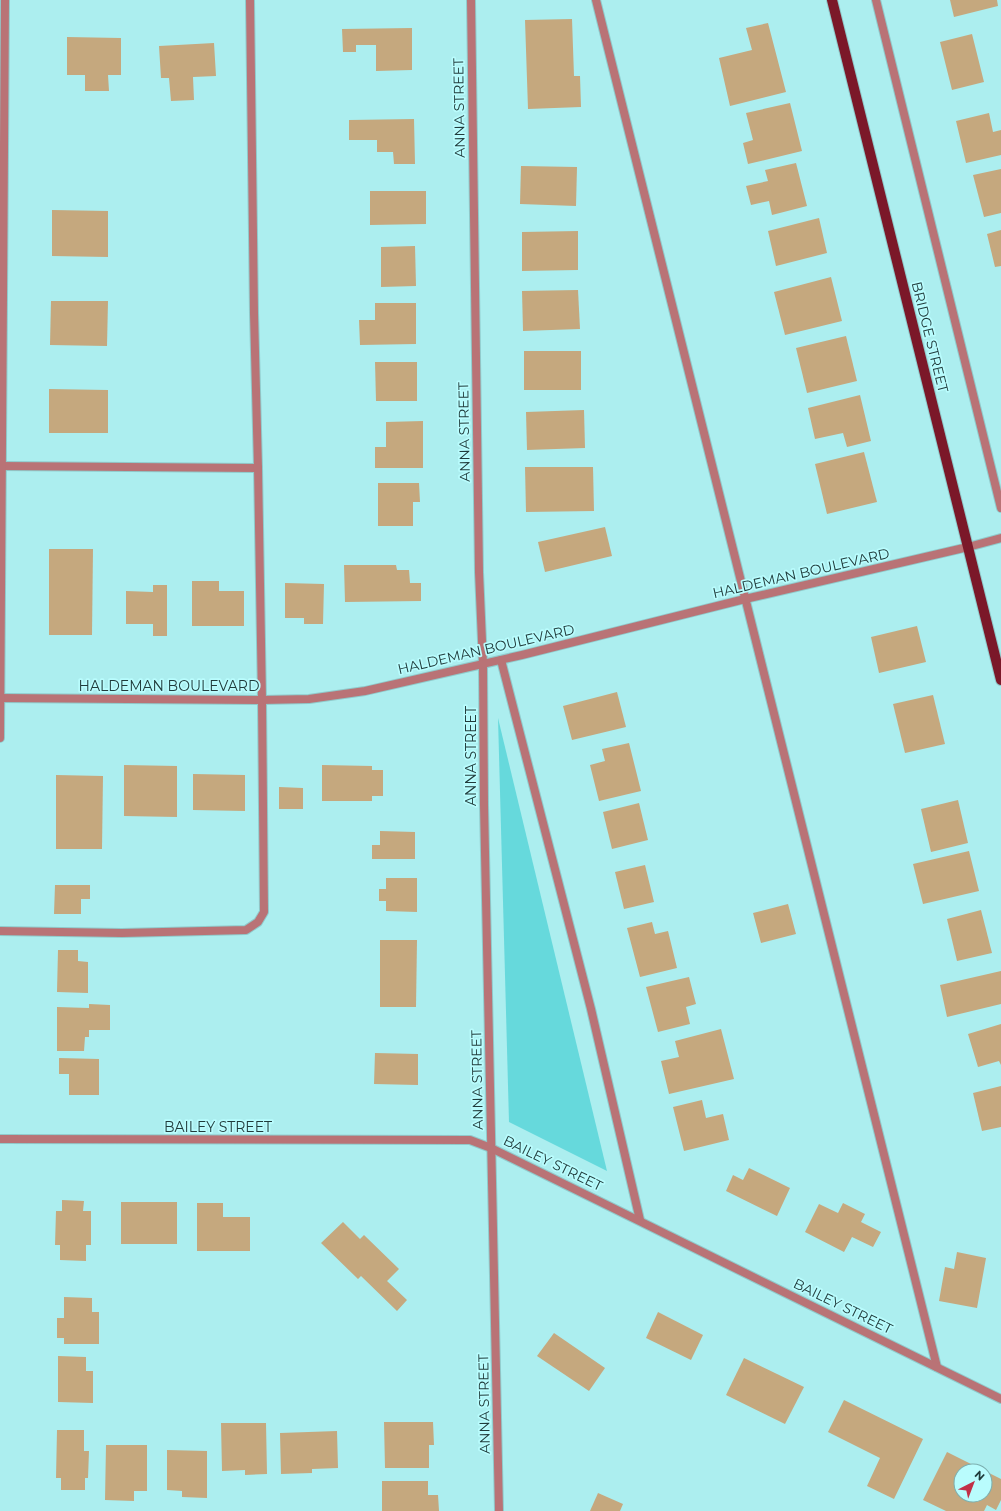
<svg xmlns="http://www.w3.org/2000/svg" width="1001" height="1511" font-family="Montserrat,sans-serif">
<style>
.green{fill:#66d9dc}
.building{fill:#c5a87e;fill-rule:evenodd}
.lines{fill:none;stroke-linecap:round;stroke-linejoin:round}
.lane-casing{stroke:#90cacb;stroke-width:10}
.street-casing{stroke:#90cacb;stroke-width:10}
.primary-casing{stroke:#90cacb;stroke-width:12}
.lane{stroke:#b97376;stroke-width:8}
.street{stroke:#b97376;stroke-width:8}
.primary{stroke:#7b1829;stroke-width:10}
.labels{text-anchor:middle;stroke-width:3.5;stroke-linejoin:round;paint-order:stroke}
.street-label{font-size:14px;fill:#203b3b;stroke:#b9fcfd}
</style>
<rect width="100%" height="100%" fill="#aceeef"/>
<polygon class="green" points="498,718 607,1171 509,1122"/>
<g class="building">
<polygon points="950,0 997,0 998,6 954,17"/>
<polygon points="572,19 574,76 580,76 581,107 528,109 525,20"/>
<polygon points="768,23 786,92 730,106 719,58 752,50 746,28"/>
<polygon points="412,28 412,70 376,71 376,45 356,45 356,52 343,52 342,29"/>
<polygon points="972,34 984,82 952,90 940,42"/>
<polygon points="67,37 121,38 121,75 108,75 109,91 85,91 85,75 67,75"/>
<polygon points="214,43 216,76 193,77 194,100 171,101 169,78 161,78 159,46"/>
<polygon points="790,103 802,151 748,164 743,143 753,140 746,113"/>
<polygon points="989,113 993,132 1001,130 1001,155 966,163 956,121"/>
<polygon points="414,119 415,164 394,164 393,152 377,152 377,140 349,140 349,120"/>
<polygon points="796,163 807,206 772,215 769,201 751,205 746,186 768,181 765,170"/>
<polygon points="521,166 577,167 576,206 520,204"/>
<polygon points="1001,169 1001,213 984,217 973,175"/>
<polygon points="370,191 426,191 426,224 370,225"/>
<polygon points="52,210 108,211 108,257 52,256"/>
<polygon points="819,218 827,253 776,266 768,231"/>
<polygon points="1001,230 1001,266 995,267 987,234"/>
<polygon points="578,231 578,270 522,271 522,232"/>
<polygon points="415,246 416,286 381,287 381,247"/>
<polygon points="831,277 842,321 785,335 774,292"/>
<polygon points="578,290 580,329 523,331 522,291"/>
<polygon points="51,301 108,301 107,346 50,345"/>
<polygon points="375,303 416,303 416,344 360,345 359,320 375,320"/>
<polygon points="846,336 857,381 807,393 796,348"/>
<rect x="524" y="351" width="57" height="39"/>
<polygon points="375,362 417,362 417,401 376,401"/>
<polygon points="49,389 108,390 108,433 49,433"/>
<polygon points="860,395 871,441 847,447 843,433 815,439 808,408"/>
<polygon points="584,410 585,448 527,450 526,412"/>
<polygon points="423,421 423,468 375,468 375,447 386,447 386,422"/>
<polygon points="864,452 877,502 827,514 815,464"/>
<polygon points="525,467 593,467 594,511 526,512"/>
<polygon points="378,483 419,483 420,502 413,502 413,526 378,526"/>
<polygon points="605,527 612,556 545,572 538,542"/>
<polygon points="49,549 93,549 92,635 49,635"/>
<polygon points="344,565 396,565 397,570 409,570 410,583 421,583 421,601 345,602"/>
<polygon points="192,581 219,581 219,591 244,591 244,626 192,626"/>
<polygon points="285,583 324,584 323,624 304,624 304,618 285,618"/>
<polygon points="153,585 167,585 167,636 153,636 153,624 126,624 126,591 153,592"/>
<polygon points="917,626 926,662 879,673 871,637"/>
<polygon points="617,692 626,727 572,740 563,706"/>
<polygon points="933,695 945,744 905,753 893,704"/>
<polygon points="629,743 641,791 599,801 590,765 605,761 602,749"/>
<polygon points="124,765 177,766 177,817 124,816"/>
<polygon points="322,765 372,766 372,770 383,770 383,796 372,796 372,801 322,801"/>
<polygon points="193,774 245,775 245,811 193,810"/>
<polygon points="56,775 103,776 102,849 56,849"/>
<polygon points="279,787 303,788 303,809 279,809"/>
<polygon points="958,800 968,843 931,852 921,809"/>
<polygon points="639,803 648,840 612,849 603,812"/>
<polygon points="380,831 415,832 415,859 372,859 372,845 380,845"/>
<polygon points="969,851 979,891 923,904 913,864"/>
<polygon points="645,865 654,902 624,909 615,872"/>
<polygon points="386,878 417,878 417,912 386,911 386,901 379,901 379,889 386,889"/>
<polygon points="55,885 90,885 90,899 81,899 81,914 54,914"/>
<polygon points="788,904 796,934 761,943 753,913"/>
<polygon points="981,910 992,953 957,961 947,919"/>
<polygon points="652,922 655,934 668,931 677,968 640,977 627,928"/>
<polygon points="380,940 417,940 416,1007 380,1007"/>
<polygon points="58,950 78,950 78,961 88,962 88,993 57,992"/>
<polygon points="1001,971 1001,1004 947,1017 940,985"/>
<polygon points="689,977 696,1004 686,1007 690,1024 658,1032 646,987"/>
<polygon points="89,1004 110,1005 110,1030 89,1030 89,1037 85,1037 84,1051 57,1051 57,1007 89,1008"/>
<polygon points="1001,1024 1001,1065 999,1061 978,1067 968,1034"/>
<polygon points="721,1029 734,1079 669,1094 661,1061 679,1057 675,1041"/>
<polygon points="375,1053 418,1054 418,1085 374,1084"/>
<polygon points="59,1058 99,1059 99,1095 69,1095 69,1074 59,1074"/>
<polygon points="1001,1086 1001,1127 982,1131 973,1093"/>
<polygon points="702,1100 706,1118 723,1114 729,1140 684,1151 673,1107"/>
<polygon points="749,1168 790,1188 777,1216 726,1191 733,1175 743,1180"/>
<polygon points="62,1200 84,1201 83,1211 91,1211 91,1245 86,1245 86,1261 60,1260 60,1245 55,1245 56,1211 62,1211"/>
<rect x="121" y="1202" width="56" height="42"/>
<polygon points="197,1203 223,1203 223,1217 250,1217 250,1251 197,1251"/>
<polygon points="843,1203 865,1214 861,1222 881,1232 873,1247 852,1237 844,1252 805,1232 819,1204 838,1213"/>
<polygon points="343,1222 360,1239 364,1235 399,1269 387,1281 407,1300 397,1311 361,1276 358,1279 321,1243"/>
<polygon points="957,1252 986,1258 977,1308 939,1301 945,1267 954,1269"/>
<polygon points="64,1297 92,1298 92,1312 99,1312 99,1344 64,1344 64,1338 57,1338 57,1318 64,1318"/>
<polygon points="658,1312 703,1335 691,1360 646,1338"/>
<polygon points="554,1333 605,1368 589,1391 537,1356"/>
<polygon points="58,1356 86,1357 86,1371 93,1371 93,1403 58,1402"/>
<polygon points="744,1358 804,1387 785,1424 726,1395"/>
<polygon points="844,1400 923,1439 894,1499 867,1486 880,1458 828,1432"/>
<polygon points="384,1422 433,1422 434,1445 429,1445 429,1468 385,1468"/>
<polygon points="221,1423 266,1423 267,1474 245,1475 245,1470 222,1471"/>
<polygon points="57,1430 84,1430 84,1451 89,1451 88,1478 85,1478 85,1490 61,1490 61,1478 56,1478"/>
<polygon points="337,1431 338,1468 312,1469 312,1473 281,1474 280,1433"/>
<polygon points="106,1445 147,1445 147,1491 134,1491 134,1501 105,1500"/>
<polygon points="167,1450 207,1451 207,1498 182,1497 182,1491 167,1490"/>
<path d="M947 1452 1001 1479V1500L996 1510 987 1505 984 1511H946L923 1500ZM961 1471H985V1495H961Z"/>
<polygon points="382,1481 428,1481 428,1495 438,1495 439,1511 382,1511"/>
<polygon points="598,1493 623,1504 620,1511 590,1511"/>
</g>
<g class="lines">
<defs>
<g id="lane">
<polyline points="596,0 937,1367"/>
<polyline points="0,466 258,468"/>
<polyline points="0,931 122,933 246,930 258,922 264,912 262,700 258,468 254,313 250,0"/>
</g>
<g id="street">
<polyline points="471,0 479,572 483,664 484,805 499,1511"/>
<polyline points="876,0 1001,508"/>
<polyline points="501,660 591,1009 640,1220"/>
<polyline points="0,698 262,700 309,699 365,691 522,655 745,599 968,547 1001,538"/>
<polyline points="0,738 5,0"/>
<polyline points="0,1139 470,1140 491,1148 1001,1399"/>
</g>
<polyline id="primary" points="832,0 1001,680"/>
</defs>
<use href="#lane" class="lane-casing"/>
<use href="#street" class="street-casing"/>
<use href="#primary" class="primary-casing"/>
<use href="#lane" class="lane"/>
<use href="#street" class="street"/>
<use href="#primary" class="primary"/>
</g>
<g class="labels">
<g class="street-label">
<text transform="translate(459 108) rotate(-91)" y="5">ANNA STREET</text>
<text transform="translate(930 337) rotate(76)" y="5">BRIDGE STREET</text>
<text transform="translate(464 432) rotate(-91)" y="5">ANNA STREET</text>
<text transform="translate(801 573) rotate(-13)" y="5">HALDEMAN BOULEVARD</text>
<text transform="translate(486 649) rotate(-13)" y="5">HALDEMAN BOULEVARD</text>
<text x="169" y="691">HALDEMAN BOULEVARD</text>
<text transform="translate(471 756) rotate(-90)" y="5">ANNA STREET</text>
<text transform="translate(477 1080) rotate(-91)" y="5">ANNA STREET</text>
<text x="218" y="1132">BAILEY STREET</text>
<text transform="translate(553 1163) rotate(26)" y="5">BAILEY STREET</text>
<text transform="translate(843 1306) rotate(26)" y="5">BAILEY STREET</text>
<text transform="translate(484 1404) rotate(-91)" y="5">ANNA STREET</text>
</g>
</g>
<g transform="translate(973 1483) rotate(42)"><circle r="19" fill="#b9fcfd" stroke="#7cafaf"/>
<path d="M0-3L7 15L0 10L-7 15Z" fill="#c13047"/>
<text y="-6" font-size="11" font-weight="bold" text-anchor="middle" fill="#203b3b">N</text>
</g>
</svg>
